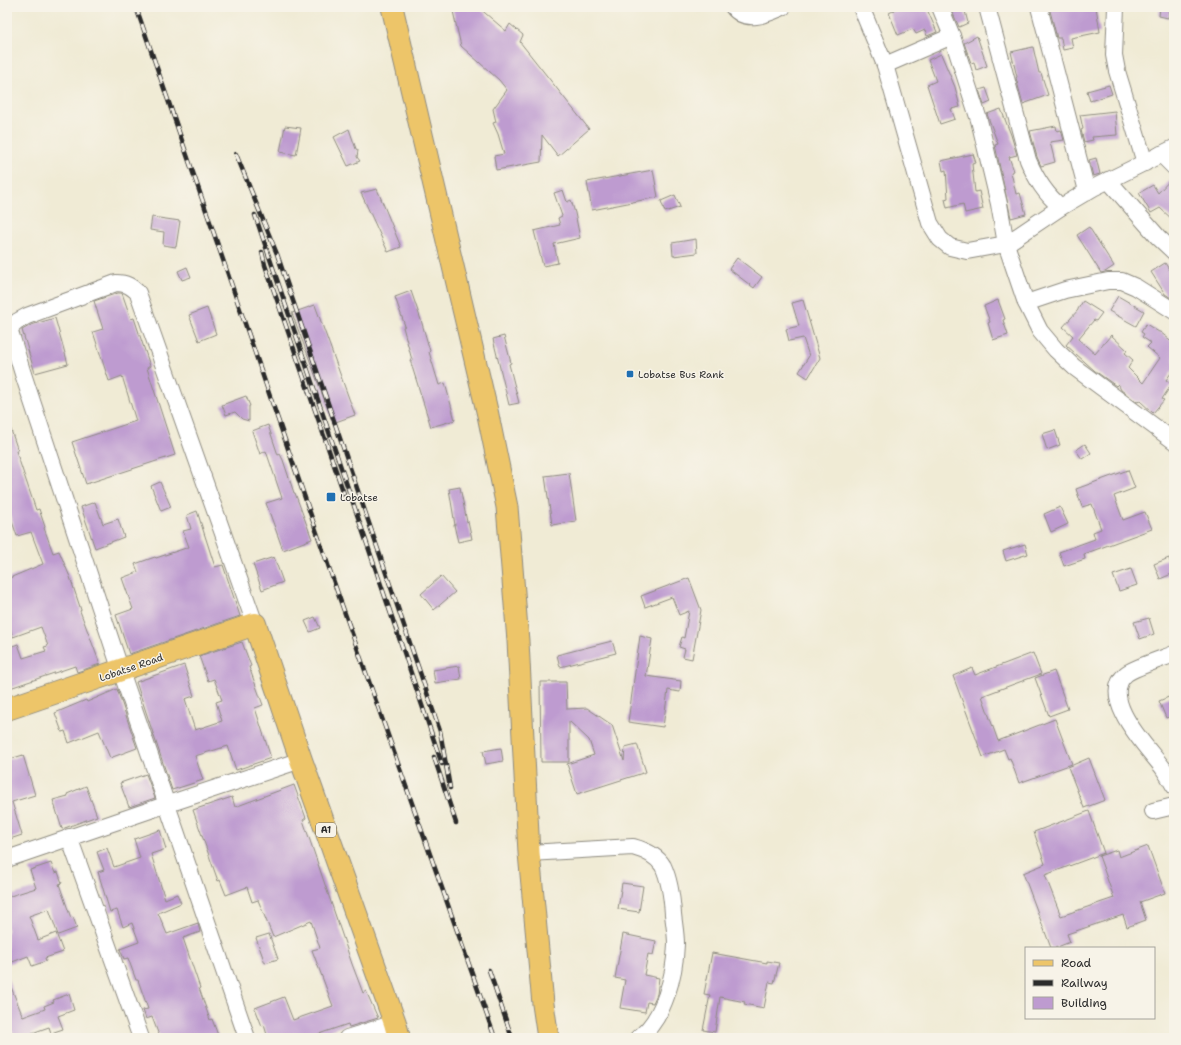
<svg xmlns="http://www.w3.org/2000/svg" width="1181" height="1045" font-family="'Shantell Sans',sans-serif">
<style>
.building{fill:#be9bd0}
.lines{fill:none;stroke-linecap:round;stroke-linejoin:round}
.minor-casing{stroke:#8e8b80;stroke-width:18}
.major-casing{stroke:#8e8b80;stroke-width:23}
.highway-casing{stroke:#8e8b80;stroke-width:24}
.minor{stroke:#fff;stroke-width:16}
.major{stroke:#edc569;stroke-width:21}
.highway{stroke:#edc569;stroke-width:22}
.rail-casing{stroke:#2b2b2b;stroke-width:4.5}
.rail{stroke:#f7f3e8;stroke-width:3;stroke-dasharray:9;stroke-linecap:butt}
.poi-dot{fill:#1f6fb2;stroke:#f7f3e8;stroke-width:1.5}
.labels{text-anchor:middle;stroke-width:3;stroke-linejoin:round;paint-order:stroke}
.shield{fill:#f7f3e8;stroke:#686764;stroke-width:1}
.shield-label{font-size:9px;font-weight:bold;fill:#2b2b2b}
.poi-label{font-size:10px;fill:#2b2b2b;stroke:#f7f3e8;text-anchor:start}
.street-label{font-size:10px;fill:#2b2b2b;stroke:#f7f3e8}
</style>
<rect width="100%" height="100%" fill="#f7f3e8"/>
<filter id="ink" filterUnits="userSpaceOnUse"><feTurbulence type="fractalNoise" baseFrequency=".025" numOctaves="2"/><feDisplacementMap in="SourceGraphic" scale="8" xChannelSelector="R" yChannelSelector="G"/><feConvolveMatrix kernelMatrix="1 2 1 2 8 2 1 2 1" color-interpolation-filters="sRGB"/></filter>
<filter id="wash" filterUnits="userSpaceOnUse"><feTurbulence type="fractalNoise" baseFrequency=".012" numOctaves="4" result="noise"/><feDisplacementMap in="SourceGraphic" scale="16" xChannelSelector="R" yChannelSelector="G"/><feGaussianBlur stdDeviation="0.9" result="paint"/><feColorMatrix in="noise" values="0 0 0 0 0 0 0 0 0 0 0 0 0 0 0 0 0 1.4 0 .05"/><feComposite in="paint" operator="in"/></filter>
<g filter="url(#wash)">
<rect width="100%" height="100%" fill="#f0ebd5"/>
<g id="blocks">
<g class="building">
<polygon points="452,7 478,7 506,31 510,24 523,35 520,42 589,129 558,156 542,135 541,162 496,170 494,156 504,154 498,134 493,123 496,122 493,109 507,90 499,80 461,46"/>
<polygon points="894,7 926,7 937,32 927,36 925,30 916,34 913,29 898,35 889,13 895,10"/>
<polygon points="950,7 964,7 968,23 959,27"/>
<polygon points="1049,7 1096,7 1100,32 1071,38 1073,48 1063,50 1061,38 1057,38"/>
<polygon points="1160,7 1171,7 1168,18 1159,16"/>
<polygon points="977,36 987,66 976,70 974,62 971,63 964,43"/>
<polygon points="1033,47 1039,73 1041,73 1048,95 1023,104 1016,78 1017,77 1011,52"/>
<polygon points="941,54 955,87 960,107 951,109 955,119 940,124 927,85 936,81 928,60"/>
<polygon points="1109,85 1112,94 1090,101 1087,91"/>
<polygon points="986,88 991,102 984,105 979,90"/>
<polygon points="1001,109 1011,135 1017,155 1009,157 1014,171 1011,172 1016,194 1020,193 1026,214 1011,218 995,145 998,144 987,114"/>
<polygon points="1115,111 1117,135 1092,137 1093,140 1084,142 1081,130 1083,129 1080,115"/>
<polygon points="285,126 301,128 296,155 280,152"/>
<polygon points="1056,126 1057,131 1061,130 1064,140 1050,142 1055,162 1041,166 1037,157 1030,131"/>
<polygon points="349,129 356,149 358,150 357,157 360,161 348,166 334,137"/>
<polygon points="973,154 976,163 972,164 975,192 979,191 983,209 965,213 963,204 947,208 945,199 948,198 946,170 943,171 941,161"/>
<polygon points="1096,158 1100,174 1093,176 1089,160"/>
<polygon points="653,170 658,197 592,210 587,182"/>
<polygon points="1174,176 1174,221 1160,208 1151,213 1139,193 1153,185 1158,193"/>
<polygon points="377,189 401,247 388,252 361,193"/>
<polygon points="563,190 567,202 571,200 575,213 580,238 554,244 558,263 543,266 534,231 560,225 558,218 562,216 554,193"/>
<polygon points="675,195 680,207 665,212 661,201"/>
<polygon points="152,217 180,221 176,247 163,245 164,232 150,230"/>
<polygon points="1089,227 1114,266 1105,272 1101,273 1077,235"/>
<polygon points="696,239 697,253 673,256 672,243"/>
<polygon points="737,258 762,277 754,288 729,269"/>
<polygon points="1165,263 1174,277 1174,300 1165,294 1151,272"/>
<polygon points="187,267 191,277 182,280 178,271"/>
<polygon points="411,291 421,320 430,351 429,352 439,385 445,383 455,420 431,427 410,360 412,360 403,327 405,326 395,297"/>
<polygon points="118,293 122,293 131,319 134,318 150,366 147,368 175,455 86,484 72,442 136,421 122,376 109,381 93,332 103,329 94,301"/>
<polygon points="1118,296 1144,311 1136,326 1109,311"/>
<polygon points="803,300 820,358 808,378 799,372 809,356 803,338 789,341 786,329 799,326 792,303"/>
<polygon points="998,300 1005,319 1003,320 1008,335 993,340 988,323 990,322 984,306"/>
<polygon points="1083,301 1102,313 1096,321 1094,320 1078,339 1095,354 1111,335 1127,350 1125,353 1133,360 1128,368 1143,383 1160,358 1147,347 1151,343 1142,337 1144,334 1141,332 1146,324 1159,332 1160,332 1174,343 1174,369 1166,380 1172,384 1162,399 1164,400 1153,413 1140,401 1137,402 1121,390 1118,384 1116,386 1095,371 1066,345 1073,336 1063,327 1078,310 1078,309"/>
<polygon points="315,305 355,415 333,423 292,313"/>
<polygon points="207,308 216,334 199,341 189,315"/>
<polygon points="55,318 68,364 35,373 22,330 31,325"/>
<polygon points="504,336 511,363 509,364 519,403 509,405 493,339"/>
<polygon points="246,396 250,406 249,406 249,421 242,419 235,412 226,415 222,405"/>
<polygon points="7,424 9,424 18,451 16,451 36,510 39,509 45,527 44,528 53,553 59,551 70,577 81,610 80,611 100,664 77,672 75,666 7,689 7,664 10,663 7,654 7,648 18,644 23,658 46,651 44,647 48,646 41,627 13,637 7,619 7,579 43,564 31,532 17,536 7,507"/>
<polygon points="268,425 278,455 280,454 283,460 294,493 295,493 312,539 283,550 266,503 282,498 266,451 260,454 252,431"/>
<polygon points="1055,430 1060,445 1047,450 1042,434"/>
<polygon points="1085,444 1091,453 1082,459 1076,450"/>
<polygon points="1128,470 1135,488 1114,496 1123,520 1145,512 1152,529 1084,554 1085,559 1064,566 1059,552 1095,539 1093,532 1101,529 1092,504 1082,507 1076,489"/>
<polygon points="569,473 576,521 552,525 545,476"/>
<polygon points="160,482 171,507 161,511 151,486"/>
<polygon points="460,487 467,522 468,521 472,539 458,542 454,525 455,525 449,489"/>
<polygon points="95,502 103,524 118,519 124,537 95,548 81,507"/>
<polygon points="1060,507 1068,524 1051,532 1044,514"/>
<polygon points="197,511 215,567 223,565 240,616 129,654 116,615 133,609 122,578 138,572 135,564 155,557 156,558 189,547 183,531 191,529 187,515"/>
<polygon points="1025,544 1028,554 1006,561 1003,551"/>
<polygon points="274,557 283,582 262,590 253,564"/>
<polygon points="1169,558 1174,573 1160,579 1154,564"/>
<polygon points="1131,569 1137,585 1119,591 1113,575"/>
<polygon points="441,576 455,592 434,610 421,594"/>
<polygon points="689,578 701,610 692,659 683,657 685,649 679,647 682,637 684,638 689,611 679,615 672,597 645,607 641,596"/>
<polygon points="315,617 320,628 310,632 305,621"/>
<polygon points="1149,618 1154,634 1140,639 1134,622"/>
<polygon points="640,636 652,639 646,676 681,681 680,692 668,690 663,727 628,722"/>
<polygon points="612,641 616,653 560,667 557,655"/>
<polygon points="242,642 251,666 249,667 263,705 255,708 271,758 236,770 228,746 195,756 203,780 172,790 136,682 184,665 194,696 185,699 195,730 222,721 216,702 222,700 214,679 208,681 199,656"/>
<polygon points="1033,653 1041,674 982,696 998,741 1055,719 1072,764 1019,783 1010,758 1008,759 1004,749 983,757 953,676 972,668 975,675"/>
<polygon points="459,666 461,679 435,683 433,670"/>
<polygon points="1054,671 1068,709 1049,716 1035,678"/>
<polygon points="540,682 566,682 567,709 587,708 612,725 624,761 625,747 637,744 646,772 577,794 567,764 594,755 589,740 569,721 569,762 541,762"/>
<polygon points="117,689 137,748 110,758 99,731 69,743 65,731 62,732 55,713 86,700 87,702"/>
<polygon points="1171,696 1174,703 1174,715 1166,718 1159,701"/>
<polygon points="501,748 503,761 486,764 483,751"/>
<polygon points="23,755 35,795 12,802 22,835 7,840 7,760"/>
<polygon points="1089,758 1105,800 1084,808 1068,767"/>
<polygon points="146,774 155,798 129,807 120,783"/>
<polygon points="294,785 306,818 303,820 352,964 363,993 366,991 378,1018 349,1027 348,1024 307,1038 268,1038 264,1025 262,1026 255,1008 284,997 293,1020 333,1006 312,950 320,948 311,921 273,937 258,900 252,902 247,887 226,895 220,880 218,881 193,810 232,797 235,807"/>
<polygon points="86,786 97,816 62,829 53,800 68,796 67,794"/>
<polygon points="1089,811 1104,853 1045,875 1061,916 1114,898 1099,856 1117,850 1119,857 1148,846 1165,893 1140,902 1146,920 1127,927 1123,915 1067,934 1070,942 1055,948 1051,948 1023,873 1045,864 1034,832"/>
<polygon points="160,830 166,849 151,854 165,899 177,894 181,903 158,913 167,934 198,923 200,932 183,938 200,988 199,988 210,1020 212,1019 219,1038 160,1038 152,1017 146,1019 143,1010 148,1009 138,980 136,980 128,958 124,959 120,949 139,942 132,923 123,927 117,910 110,912 98,872 104,870 97,852 107,848 114,867 140,858 134,839"/>
<polygon points="51,863 55,873 58,872 62,883 59,884 71,918 73,917 77,928 58,935 49,909 29,916 38,940 56,933 63,952 45,958 46,961 32,966 28,956 7,964 7,897 36,888 30,870"/>
<polygon points="622,883 643,886 639,912 618,909"/>
<polygon points="269,934 278,959 265,963 256,938"/>
<polygon points="623,934 656,941 653,955 648,954 644,975 659,978 657,994 653,1003 647,1002 645,1012 620,1008 625,980 615,978"/>
<polygon points="712,953 767,963 767,961 779,963 774,983 769,982 764,1008 744,1004 745,1002 720,997 715,1032 703,1030 710,995 704,994"/>
<polygon points="7,977 23,1017 45,1009 44,1006 54,1002 53,1000 69,994 74,1010 58,1016 63,1029 51,1033 49,1027 32,1033 33,1036 26,1038 15,1038 13,1032 7,1034"/>
</g>
</g>
</g>
<g filter="url(#ink)">
<use href="#blocks" fill-opacity="0" stroke="#8e8b80" stroke-width="1"/>
<g class="lines">
<defs>
<g id="minor">
<path d="M733 7C746 24 767 14 783 7"/>
<polyline points="861,7 885,65 930,223 940,239 950,247 967,251 1006,244 1061,207 1093,188 1174,148"/>
<polyline points="940,7 952,36 979,120 999,204 1006,244 1026,303 1040,331 1056,350 1074,367 1174,441"/>
<path d="M987 7 1028 160C1036 179 1045 194 1061 207"/>
<polyline points="1039,7 1087,191"/>
<polyline points="1116,7 1114,55 1117,71 1145,163"/>
<polyline points="885,65 952,36"/>
<polyline points="1161,154 1174,167"/>
<polyline points="1108,180 1158,237 1174,252"/>
<polyline points="1026,303 1065,290 1108,281 1122,281 1136,287 1174,311"/>
<polyline points="9,328 23,374 121,671 247,1038"/>
<path d="M7 330 18 321 27 316 116 283C126 283 131 286 138 293L255 624"/>
<path d="M1174 654C1164 658 1133 668 1126 674 1098 698 1148 748 1163 768 1167 774 1171 780 1174 786"/>
<polyline points="1153,811 1174,806"/>
<polyline points="69,837 141,1038"/>
<path d="M529 853 633 847C644 850 657 856 663 866 670 881 672 898 673 914 674 924 676 934 676 944 675 974 664 1020 638 1038"/>
<polyline points="7,859 168,804 301,760"/>
<polyline points="347,1038 395,1023"/>
</g>
<polyline id="major" points="392,7 488,415 507,507 518,641 529,853 543,1004 548,1038"/>
<polyline id="highway" points="7,709 255,624 301,760 395,1023 399,1038"/>
</defs>
<use href="#minor" class="minor-casing"/>
<use href="#major" class="major-casing"/>
<use href="#highway" class="highway-casing"/>
<use href="#minor" class="minor"/>
<use href="#major" class="major"/>
<use href="#highway" class="highway"/>
<defs>
<g id="rail">
<polyline points="136,7 337,591 495,1038"/>
<polyline points="236,154 277,254 440,731 450,788"/>
<polyline points="255,215 442,764"/>
<polyline points="262,252 265,265 344,494"/>
<polyline points="434,757 456,823"/>
<polyline points="489,970 512,1038"/>
</g>
</defs>
<use href="#rail" class="rail-casing"/>
<use href="#rail" class="rail"/>
</g>
</g>
<g class="poi-dot">
<rect x="626" y="370" width="8" height="8" rx="2"/>
<rect x="326" y="492" width="10" height="10" rx="2"/>
</g>
<g class="labels">
<rect class="shield" x="316" y="823" width="20" height="14" rx="3"/>
<g class="shield-label">
<text x="326" y="833">A1</text>
</g>
<g class="poi-label">
<text x="638" y="378">Lobatse Bus Rank</text>
<text x="340" y="501">Lobatse</text>
</g>
<g class="street-label">
<text transform="translate(131 667) rotate(-19)" y="4">Lobatse Road</text>
</g>
</g>
<rect width="1181" height="1045" fill="none" stroke="#f7f3e8" stroke-width="24"/>
<rect x="1025" y="947" width="130" height="72" fill="#f7f3e8" stroke="#a5a39c"/>
<rect x="1033" y="960" width="20" height="6" fill="#edc569" stroke="#a5a39c"/>
<text x="1061" y="967" font-size="12" fill="#2b2b2b">Road</text>
<rect x="1033" y="980" width="20" height="6" fill="#2b2b2b" stroke="#a5a39c"/>
<text x="1061" y="987" font-size="12" fill="#2b2b2b">Railway</text>
<rect x="1033" y="997" width="20" height="12" fill="#be9bd0" stroke="#a5a39c"/>
<text x="1061" y="1007" font-size="12" fill="#2b2b2b">Building</text>
</svg>
